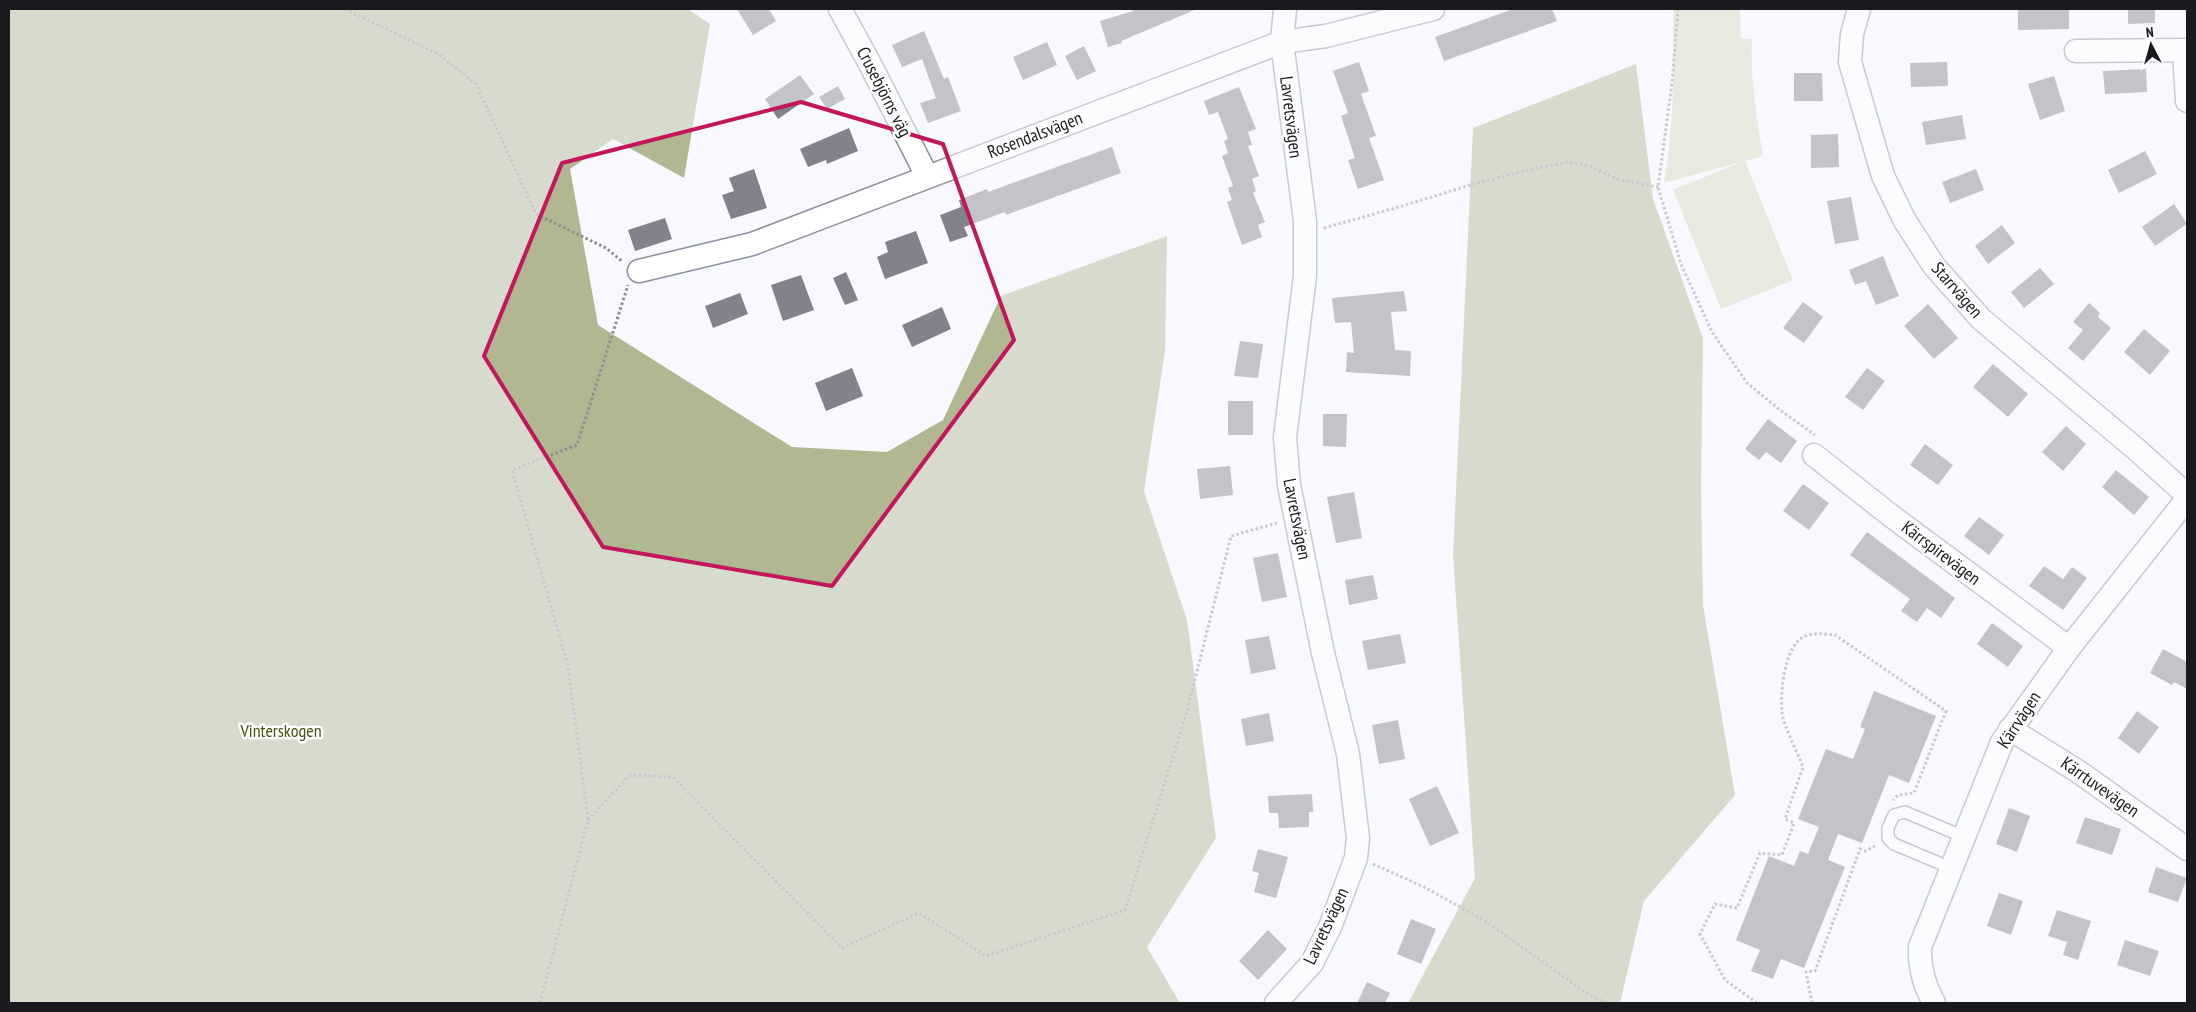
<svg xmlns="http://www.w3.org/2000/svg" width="2196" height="1012" font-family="'PT Sans Narrow',sans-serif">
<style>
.green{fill:#d3d9bb}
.forest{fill:#b0b791}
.building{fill:#83828c}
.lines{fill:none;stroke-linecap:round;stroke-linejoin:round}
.lane-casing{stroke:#8c909a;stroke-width:14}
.street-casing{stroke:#8c909a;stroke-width:25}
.path{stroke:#8d8f93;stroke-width:3;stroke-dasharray:2.5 2.5;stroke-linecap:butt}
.lane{stroke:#fff;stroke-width:11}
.street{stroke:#fff;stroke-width:22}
.marked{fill:none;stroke:#c2185b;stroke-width:4;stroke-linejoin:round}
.labels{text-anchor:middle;stroke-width:5;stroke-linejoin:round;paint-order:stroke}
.street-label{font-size:18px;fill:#191a1e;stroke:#fff}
.park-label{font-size:18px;fill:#495013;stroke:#fff}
</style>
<rect width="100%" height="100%" fill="#f7f9fe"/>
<path class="green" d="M1673 9H1740L1741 38 1752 39C1750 79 1757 117 1763 156L1745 161 1793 280 1721 309 1673 190 1741 162 1664 183C1674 126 1674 67 1673 9Z"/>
<g class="forest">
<polygon points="9,9 688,9 710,24 684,178 613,139 570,169 598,325 792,447 887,452 943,420 1001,296 1167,236 1165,351 1144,491 1187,620 1216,838 1147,947 1180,1003 9,1003"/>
<polygon points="1636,64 1653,199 1703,338 1701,487 1703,605 1735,795 1644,901 1620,1003 1408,1003 1475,878 1453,555 1473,128"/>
</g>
<g class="building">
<polygon points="737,9 769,9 776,21 753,35"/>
<polygon points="1132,9 1197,9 1121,41 1122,43 1108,47 1100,21 1133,11"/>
<polygon points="1513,9 1552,9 1557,21 1444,61 1435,37"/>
<polygon points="2018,9 2069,9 2069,29 2018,30"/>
<polygon points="2128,9 2155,9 2155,23 2128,24"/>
<polygon points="924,31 944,79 948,77 961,111 928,123 920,103 936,98 922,59 902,67 892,45"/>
<polygon points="1047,42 1057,65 1023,80 1013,57"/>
<polygon points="1084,46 1096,71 1077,80 1065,56"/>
<polygon points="1359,62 1369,91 1361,94 1376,136 1369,138 1384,180 1358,189 1348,160 1355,158 1341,116 1348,113 1333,71"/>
<polygon points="1947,62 1948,86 1911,87 1910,63"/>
<polygon points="2146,69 2147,92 2105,94 2103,71"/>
<polygon points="1794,73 1822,73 1823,101 1794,101"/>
<polygon points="800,75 814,94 778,119 765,99"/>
<polygon points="2054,76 2065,111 2040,120 2028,84"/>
<polygon points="838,86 845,99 827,109 819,97"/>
<polygon points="1239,87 1256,129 1248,132 1252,145 1248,146 1259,176 1252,179 1256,191 1253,193 1265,222 1258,225 1262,237 1242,245 1227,202 1232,200 1228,188 1233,186 1222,156 1228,153 1224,141 1228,139 1218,112 1209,115 1204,101"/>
<polygon points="1962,115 1966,139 1926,145 1922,122"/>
<polygon points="849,128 858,151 827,164 826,160 808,167 800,149"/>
<polygon points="1838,134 1839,167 1811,168 1811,135"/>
<polygon points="1112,147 1121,173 1006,215 1005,212 964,227 968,236 950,242 940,215 961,207 959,200 987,189 988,192"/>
<polygon points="2145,151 2157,174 2119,193 2108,170"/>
<polygon points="754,169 767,208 731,219 722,195 734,191 729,178"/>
<polygon points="1976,169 1984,190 1950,203 1942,182"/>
<polygon points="1851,197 1859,240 1835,244 1827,201"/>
<polygon points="2174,204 2187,224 2155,246 2142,227"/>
<polygon points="665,218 672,239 635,251 628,230"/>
<polygon points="2002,225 2015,243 1988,264 1975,246"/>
<polygon points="916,231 928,263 885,279 877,257 888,252 885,242"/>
<polygon points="1883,256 1899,296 1876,305 1866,281 1855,285 1849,270"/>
<polygon points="2040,268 2054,284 2024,308 2011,292"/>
<polygon points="846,272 858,300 845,305 833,278"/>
<polygon points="801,275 814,310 783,321 771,285"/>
<polygon points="1404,291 1407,311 1391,312 1395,350 1411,351 1410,376 1346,372 1347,352 1354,353 1351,322 1335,323 1332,298"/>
<polygon points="740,293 748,314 713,328 705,306"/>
<polygon points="1803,302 1823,317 1804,343 1783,328"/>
<polygon points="2089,303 2100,313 2098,317 2111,328 2083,361 2068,348 2083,330 2073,322"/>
<polygon points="1928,304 1958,338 1934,359 1904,326"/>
<polygon points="942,307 951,329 912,347 902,325"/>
<polygon points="2144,329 2170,351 2150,375 2124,352"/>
<polygon points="1240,341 1263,344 1258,378 1234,376"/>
<polygon points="1993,364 2028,394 2008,417 1973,387"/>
<polygon points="852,368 863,396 826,411 815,383"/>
<polygon points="1867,368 1885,381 1863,410 1845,397"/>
<rect x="1228" y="401" width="25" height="34"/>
<polygon points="1323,414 1347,414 1346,447 1323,446"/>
<polygon points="1768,419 1797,441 1781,463 1766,452 1759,460 1745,449"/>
<polygon points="2066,426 2086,444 2063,471 2042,452"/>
<polygon points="1925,444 1953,465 1938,485 1910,465"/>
<polygon points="1230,466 1233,495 1200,499 1197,469"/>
<polygon points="2116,470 2149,497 2134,515 2102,487"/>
<polygon points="1803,484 1829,503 1809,530 1783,511"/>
<polygon points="1354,492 1362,538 1336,543 1327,497"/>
<polygon points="1979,517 2004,535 1989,555 1964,536"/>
<polygon points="1867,532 1955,598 1941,618 1927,608 1917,622 1901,611 1910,599 1850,555"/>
<polygon points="1278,553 1287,597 1262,602 1253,558"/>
<polygon points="2044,566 2063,579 2072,567 2087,578 2063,610 2029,586"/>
<polygon points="1373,575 1378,599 1349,605 1345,580"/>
<polygon points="1992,623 2023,646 2008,667 1977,644"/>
<polygon points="1400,634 1406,663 1368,670 1362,641"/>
<polygon points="1269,636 1276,669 1251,674 1245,640"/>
<polygon points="2163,649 2187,662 2187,689 2174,682 2172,685 2150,673"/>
<polygon points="1874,691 1936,716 1909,783 1889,775 1862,843 1838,834 1828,860 1845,867 1804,968 1781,959 1773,979 1751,971 1760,950 1736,940 1769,856 1794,866 1800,851 1808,854 1819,827 1798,819 1826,749 1853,759 1865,729 1860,727"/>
<polygon points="2137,711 2159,727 2139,754 2118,738"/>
<polygon points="1269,713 1274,741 1246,746 1241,719"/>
<polygon points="1398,720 1405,759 1379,764 1372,725"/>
<polygon points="1437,786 1459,833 1430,846 1409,799"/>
<polygon points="1312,794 1313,812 1309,812 1309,827 1279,828 1278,813 1269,813 1268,796"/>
<polygon points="2009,808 2030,816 2017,852 1996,844"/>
<polygon points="2085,817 2121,829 2112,855 2076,843"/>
<polygon points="1258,849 1288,857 1276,898 1254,892 1259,873 1252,871"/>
<polygon points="2156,867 2187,878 2178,902 2148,892"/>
<polygon points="1999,893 2023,901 2011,935 1987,926"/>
<polygon points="2057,910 2091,921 2078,960 2063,955 2067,942 2048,936"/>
<polygon points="1411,919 1436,929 1421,964 1397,954"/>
<polygon points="1268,930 1287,949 1258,980 1239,961"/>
<polygon points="2125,940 2159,951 2150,976 2117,965"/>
<polygon points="1367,982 1390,993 1385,1003 1357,1003"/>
</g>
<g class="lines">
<defs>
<polyline id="lane" points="1951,868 1894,844 1888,838 1888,828 1894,815 1905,812 1964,837"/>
<g id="street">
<polyline points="840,9 870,64 927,176"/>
<polyline points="1859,9 1852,34 1850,62 1883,176 1905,221 1934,266 1981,319 2136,449 2187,495"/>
<polyline points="2076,51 2184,50 2187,101"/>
<polyline points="639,271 752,244 1282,42 1326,36 1433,9"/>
<polyline points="1814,455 1890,515 2069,648"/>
<polyline points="2010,729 2079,772 2187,849"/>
<polyline points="1276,1003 1312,963 1330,927 1356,858 1358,838 1348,754 1323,653 1289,485 1285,437 1305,276 1305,221 1282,42 1285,9"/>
<path d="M1934 1003C1924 985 1919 968 1920 947L2002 742 2069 648 2187 499"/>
</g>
</defs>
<use href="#lane" class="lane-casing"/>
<use href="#street" class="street-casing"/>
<g class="path">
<polyline points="345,9 438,54 476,84 536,214 606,248 623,262"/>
<polyline points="1678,9 1672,83 1658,187 1681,264 1712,332 1747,383 1780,410 1815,435"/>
<polyline points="1324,228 1399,207 1477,183 1533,169 1569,162 1592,167 1617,179 1658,187"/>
<polyline points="588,820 630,775 673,777 842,948 919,913 986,956 1125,910 1187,711 1231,536 1277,523"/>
<polyline points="1373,864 1424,887 1485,921 1588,994 1606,1003"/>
<polyline points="540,1003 588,820 568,666 512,470 577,445 628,285"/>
<path d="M1757 1003 1725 980 1700 934 1715 904 1737 908 1760 853 1782 855 1794 823 1785 819 1803 767C1798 753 1783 725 1782 712 1780 693 1784 655 1798 641 1807 631 1824 634 1835 635L1946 711 1914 793 1898 795 1893 800"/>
<polyline points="1812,1003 1806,972 1815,971 1860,849 1865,851 1875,846"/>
</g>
<use href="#lane" class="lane"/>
<use href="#street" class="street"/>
</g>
<path d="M0 0H2196V1012H0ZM801 102 943 144 1014 340 832 586 603 547 484 356 562 163Z" fill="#f7f9fe" fill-opacity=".55" fill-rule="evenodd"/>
<path class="marked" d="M801 102 943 144 1014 340 832 586 603 547 484 356 562 163Z"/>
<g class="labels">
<g class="street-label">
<text transform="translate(884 92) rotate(63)" y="6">Crusebjörns väg</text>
<text transform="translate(1291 117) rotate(83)" y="6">Lavretsvägen</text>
<text transform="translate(1035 135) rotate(-21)" y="6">Rosendalsvägen</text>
<text transform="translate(1957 290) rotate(49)" y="6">Starrvägen</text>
<text transform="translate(1297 519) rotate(79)" y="6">Lavretsvägen</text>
<text transform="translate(1941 553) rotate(37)" y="6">Kärrspirevägen</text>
<text transform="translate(2019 720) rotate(-57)" y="6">Kärrvägen</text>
<text transform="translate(2100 787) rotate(35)" y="6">Kärrtuvevägen</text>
<text transform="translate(1326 926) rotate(-65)" y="6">Lavretsvägen</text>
</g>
<g class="park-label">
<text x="281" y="737">Vinterskogen</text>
</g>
</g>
<rect width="2196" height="1012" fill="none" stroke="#191a1e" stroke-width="20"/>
<g transform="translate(2151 45) rotate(354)" stroke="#ffffff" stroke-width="4" paint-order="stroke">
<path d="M0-4L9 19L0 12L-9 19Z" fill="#191a1e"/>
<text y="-8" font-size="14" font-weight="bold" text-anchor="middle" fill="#191a1e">N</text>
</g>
</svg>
